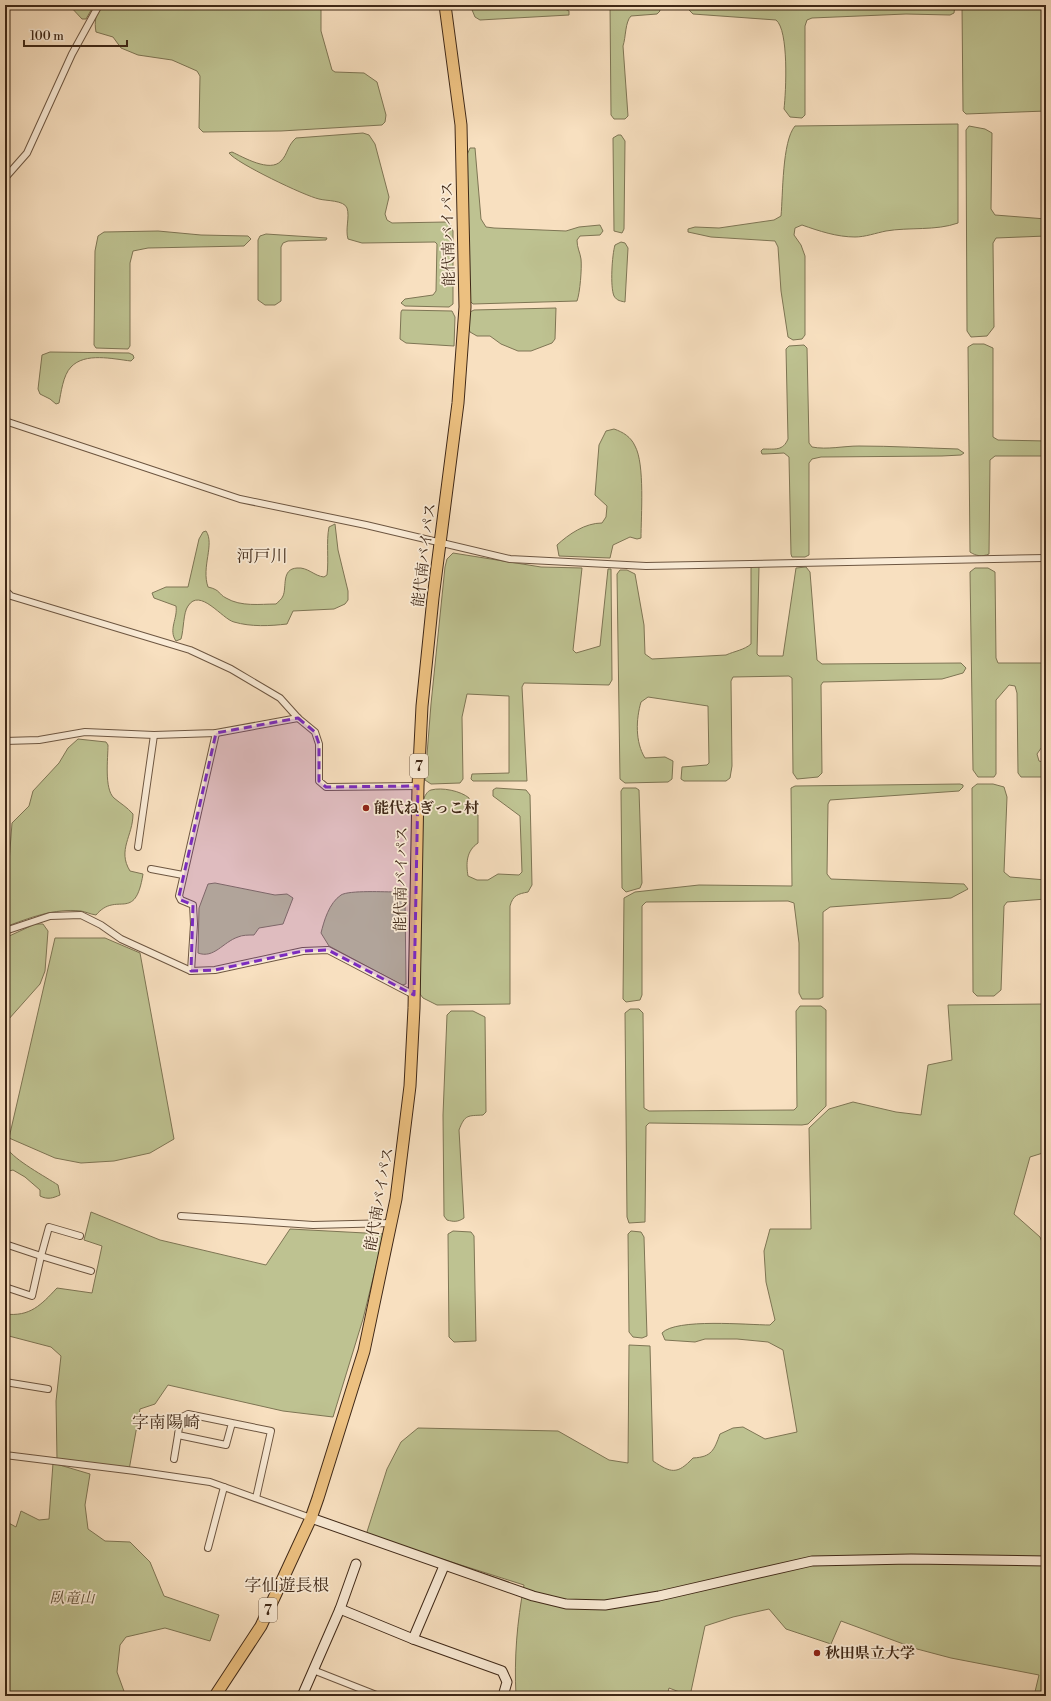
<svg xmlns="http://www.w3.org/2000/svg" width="1051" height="1701" font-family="'Libre Bodoni','Noto Serif JP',serif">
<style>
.green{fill:#bec291;stroke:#7e7554}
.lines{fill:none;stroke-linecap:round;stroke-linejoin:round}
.street-casing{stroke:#6d5641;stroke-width:8}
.secondary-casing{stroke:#3f2817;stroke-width:11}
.highway-casing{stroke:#3f2817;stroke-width:13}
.street{stroke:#faebd6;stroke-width:6}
.secondary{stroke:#faebd6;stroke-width:9}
.highway{stroke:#ecc080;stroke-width:11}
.marked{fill:#7b2cbf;fill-opacity:0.2;stroke:#7b2cbf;stroke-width:3;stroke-dasharray:8 5;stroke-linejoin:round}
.poi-dot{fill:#8f2418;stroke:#faebd6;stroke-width:1.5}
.labels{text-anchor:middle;stroke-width:3.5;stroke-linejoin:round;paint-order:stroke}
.shield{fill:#faebd6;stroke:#776250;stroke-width:1}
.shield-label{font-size:14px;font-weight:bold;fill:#3f2817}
.street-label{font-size:15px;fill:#3f2817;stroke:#faebd6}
.poi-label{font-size:15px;font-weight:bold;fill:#3f2817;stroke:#faebd6;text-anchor:start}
.park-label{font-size:15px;font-style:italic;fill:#5f4e36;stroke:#faebd6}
.quarter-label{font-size:17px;fill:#3f2817;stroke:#faebd6}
</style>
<rect width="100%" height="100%" fill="#f8e0c0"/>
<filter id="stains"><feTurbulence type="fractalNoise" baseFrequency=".005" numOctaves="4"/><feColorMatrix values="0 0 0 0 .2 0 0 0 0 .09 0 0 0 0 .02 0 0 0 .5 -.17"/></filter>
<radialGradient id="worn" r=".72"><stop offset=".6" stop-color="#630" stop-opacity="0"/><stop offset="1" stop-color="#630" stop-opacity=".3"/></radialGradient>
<g class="green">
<polygon points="69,5 94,5 86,19 82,19"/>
<path d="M101 5H321V31L332 70 335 72 364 73 377 82 386 115 385 122 382 125 281 131 203 132 199 128 200 76 197 71 172 60 138 55 121 48 113 37 96 32C94 21 96 14 101 5Z"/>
<polygon points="470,5 557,5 569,11 569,15 480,20 475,17"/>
<path d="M610 5 659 8 660 11 657 14 631 16C625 22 626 37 623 46L628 116 625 119H614L611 115Z"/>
<path d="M693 5C723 5 752 7 782 7L783 5H955L954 13 950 15 906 14 812 18 807 20 805 26V115L802 118 790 117 784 109C786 92 789 30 776 20L693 14 688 9Z"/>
<polygon points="962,5 1046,5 1046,111 966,114 963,111"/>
<path d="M958 124V223C936 231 909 227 886 231 876 233 865 237 855 237 837 237 819 231 802 225L795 228 794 235 801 245 805 256V335L802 339 793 340 788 337 781 291 778 247 775 241 711 237 688 232V229L695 227 719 228 774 220 781 216C783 195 782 141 795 126Z"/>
<polygon points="969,126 985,129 992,133 991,209 995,215 1046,219 1046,236 996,238 993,243 994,327 987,336 971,337 967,331 966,130"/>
<path d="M363 133 369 135 375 144 389 197 385 214 387 220 392 223 446 222 450 224 453 231V304L449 307 405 306 401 303 405 299 433 295 436 291 437 244 435 242 362 243 348 239C345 229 350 217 347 208 344 200 326 201 319 199 305 196 236 163 229 153L232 152C243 157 270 173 281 161 288 154 287 146 296 138Z"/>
<polygon points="618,135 621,135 625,141 624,229 622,233 614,231 613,138"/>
<path d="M470 148H475L481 219 486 227 494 228 566 231 579 227 600 225 603 231 600 235 580 236 577 240C577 248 580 252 581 259 582 268 580 293 577 301L473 304 469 300 467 155Z"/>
<polygon points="158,231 201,235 248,236 251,239 244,246 148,248 133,251 130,263 130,346 128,349 96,348 94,345 95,251 98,236 104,232"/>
<polygon points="266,234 327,238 326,240 288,241 283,243 281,247 281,301 275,305 265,305 258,300 258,240 260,236"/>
<path d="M621 242 625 243 628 248 625 302C621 301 617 301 614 296 610 287 612 255 615 245Z"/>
<polygon points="556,308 555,339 552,343 531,351 518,351 501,344 490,336 477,336 470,332 467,323 468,313 474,310"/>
<polygon points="402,310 452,311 455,317 454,346 406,343 400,339 401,312"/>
<path d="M973 344H984L993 348V437L998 440 1046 441V456H995L990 460 989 554C982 557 976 556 970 552L968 347Z"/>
<path d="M804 345 807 348 809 443 812 447C827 450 843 446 859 446 892 446 925 448 958 449L964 453 961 455 942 456 821 457 812 459 809 463V555L805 557H792L791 554 789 457 784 453 765 454H762L761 451 763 449C775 449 783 451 788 439L786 349 789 346Z"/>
<path d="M50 352 129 353 133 355 134 358 131 361C113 359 85 352 71 367 63 375 61 393 59 403L56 404 50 399 40 394 38 389 42 355Z"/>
<path d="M614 429C623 432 631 437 635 446 645 464 641 516 641 538L637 539 630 537 613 545 610 558 559 556 557 545C569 534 585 523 602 523L606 517 607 506 595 495 599 445 606 431Z"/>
<path d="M335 524 338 550 348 591V600L345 604 334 609 293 611 287 624C270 626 251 627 234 622 222 619 200 587 188 606 183 613 184 629 181 639L176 641C168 630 178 618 176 606L154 598 152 593 166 587H188L199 539 203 532 206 531C215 544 201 567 208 587 221 590 218 594 226 598 241 607 260 604 276 604 278 602 282 599 283 596 287 587 281 569 297 568 308 567 314 576 324 577L327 575C329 559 326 542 329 527Z"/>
<polygon points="453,553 541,567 582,568 573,650 576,653 600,646 608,569 611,569 612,680 609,685 524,683 522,687 527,781 473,781 471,779 472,774 509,773 509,696 467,694 462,717 463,779 460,783 431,784 425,780 431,704 445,567 447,559"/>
<path d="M755 565 759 567 757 654 759 656H783L796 568 806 567 810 572 817 660 822 664 961 663 966 668 963 673 942 679 823 682 821 685 822 773 818 777 797 779 793 773 792 678 789 676 733 677 731 681 732 766 730 778 726 781H684L681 779 682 767 707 765 709 763 708 706 648 697 641 702C636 719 635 742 645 758L665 757 673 761 672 779 668 782 625 783 620 779 617 574 620 570H627L635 574 644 625 645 654 652 659 726 655C735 651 744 650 751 644V568Z"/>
<polygon points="975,568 988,568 995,572 996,658 998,663 1046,663 1046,741 1037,754 1039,761 1046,763 1046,777 1021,777 1018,773 1017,693 1015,686 1009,685 996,700 996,774 994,777 978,777 973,770 970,572"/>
<path d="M78 739 106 742 108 745C108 758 104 789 114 798 121 804 127 807 133 814 133 836 117 850 130 871L143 874C135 924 117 890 96 915 90 914 86 912 81 911 54 908 29 918 5 927V870L9 863 12 823 29 806 33 791 59 763 68 748Z"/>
<polygon points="960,784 963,785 963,787 959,791 830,800 828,804 827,874 831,879 964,884 968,889 951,898 830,907 823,912 823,997 819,999 802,999 799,993 799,943 794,903 788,901 646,902 642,906 642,995 640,1000 626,1002 623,999 624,898 635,892 699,885 792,886 791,788 795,786"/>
<polygon points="977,784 993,784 1004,787 1007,797 1004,872 1010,877 1046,880 1046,899 1007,902 1004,906 1001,990 994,996 977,996 973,992 972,788"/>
<path d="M496 788 526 790 530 795 532 885 528 892C518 894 513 895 510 906V1004L437 1005 423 998 420 994 423 800C425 796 427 791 431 790 442 787 461 791 469 798L470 810 478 815V843C466 851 466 864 468 876L477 880H488L498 874 519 875 522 872 520 816 493 796V790Z"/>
<polygon points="623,788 636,788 639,790 642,883 640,888 626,892 622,888 621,791"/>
<path d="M215 883 275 895 287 894 293 898 283 924 259 928 254 935C249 935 242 935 238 937 223 942 214 959 198 953L199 908 208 884Z"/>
<path d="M397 892 405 898 406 984 402 985 329 946 321 933C324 921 329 903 341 895 349 890 386 892 397 892Z"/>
<polygon points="35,924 43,924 48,931 45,971 40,984 8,1020 5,1019 5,938"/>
<polygon points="55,938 105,938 140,953 174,1139 150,1153 114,1161 81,1163 55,1158 9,1138"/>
<path d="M1046 1004V1152L1030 1157 1014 1214 1040 1237 1046 1252V1696H1034L1039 1675 951 1658 917 1649 841 1621 831 1644 786 1629 769 1609 733 1617 705 1626 690 1696 669 1688 667 1696H516C514 1658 517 1622 524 1585L366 1535 387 1469 401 1442 418 1428 558 1431 609 1460 628 1463 629 1345 650 1346 653 1461C671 1473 677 1475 693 1458 712 1457 714 1450 720 1434L733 1428 743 1427 765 1439 797 1432 783 1350 768 1342 737 1339H705L695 1342 665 1340 662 1333C676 1318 748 1325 770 1325L775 1320 766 1282 764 1251 770 1229H811L809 1128 829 1109 853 1102 896 1112 921 1115 928 1065 952 1060 948 1005Z"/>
<polygon points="800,1006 821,1006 826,1010 826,1106 808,1124 802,1125 649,1123 646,1126 645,1222 629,1223 627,1217 625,1013 630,1009 639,1009 643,1013 644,1108 649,1111 794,1110 797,1107 796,1011"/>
<path d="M451 1011H473L485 1017 486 1112 483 1115C468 1116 465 1114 459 1130L464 1218C458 1222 454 1222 447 1220L444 1216 443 1115 447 1015Z"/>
<path d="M5 1124C9 1132 3 1141 7 1148 14 1160 46 1177 58 1185L60 1195C53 1198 48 1200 40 1196V1190L25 1177 13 1170 5 1172Z"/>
<path d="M91 1212 160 1240 266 1265 290 1229 384 1234 363 1319 333 1417 283 1411 168 1385 155 1404 140 1409 129 1470 57 1459 56 1401 61 1356 51 1347 5 1335V1314C30 1317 41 1305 57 1288L92 1293 102 1246 84 1240Z"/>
<polygon points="453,1231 471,1232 474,1236 476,1341 454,1342 449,1337 448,1234"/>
<polygon points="631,1231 641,1232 644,1237 647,1336 642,1338 633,1337 629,1332 628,1234"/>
<polygon points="53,1463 90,1474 85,1505 88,1529 105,1541 130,1542 150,1562 164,1596 219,1615 210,1641 165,1628 126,1637 120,1645 117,1672 125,1694 124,1696 5,1696 5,1521 16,1527 21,1511 39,1520 49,1519"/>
</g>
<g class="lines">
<defs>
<g id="street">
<polyline points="5,178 27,153 72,54 99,5"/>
<polyline points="5,421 240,499 366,525 510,559 646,566 1046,558"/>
<polyline points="5,590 11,596 190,650 231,669 280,698 298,718 315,732 319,744 319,781 326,787 418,786"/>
<polyline points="5,741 39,740 85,732 154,735 216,733 298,718"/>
<polyline points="138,847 154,735"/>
<polyline points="151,869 183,875"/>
<polyline points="5,931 50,916 81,915 101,925 121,939 191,971 215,970 303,951 328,950 414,995"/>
<polyline points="191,971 194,924 193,905 181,900 179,896 216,733"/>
<polyline points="181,1216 313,1225 392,1223"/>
<polyline points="5,1244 41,1256 49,1227 80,1236"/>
<polyline points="5,1287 32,1296 41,1256 91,1271"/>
<polyline points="5,1382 48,1389"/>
<polyline points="232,1423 226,1445 178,1435 180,1418 188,1414 271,1431 256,1498"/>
<polyline points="5,1455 135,1471 210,1482 311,1518"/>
<polyline points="174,1459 178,1435"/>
<polyline points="208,1548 224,1487"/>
<polyline points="313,1670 379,1696"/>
</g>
<g id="secondary">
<polyline points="311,1518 533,1596 566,1604 605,1605 659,1596 812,1561 911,1559 1046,1561"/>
<polyline points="340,1609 413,1639 502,1671 507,1682 503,1696"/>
<polyline points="413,1639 444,1566"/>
<polyline points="302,1696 340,1609 356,1564"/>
</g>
<polyline id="highway" points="215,1696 261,1626 311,1518 318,1498 364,1351 396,1199 410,1086 414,1008 418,786 422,706 433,598 458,403 465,307 461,125 445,5"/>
</defs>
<use href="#street" class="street-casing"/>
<use href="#secondary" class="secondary-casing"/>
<use href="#highway" class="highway-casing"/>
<use href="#street" class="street"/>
<use href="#secondary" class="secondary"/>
<use href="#highway" class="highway"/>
</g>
<path class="marked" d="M298 718 315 732 319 744V781L326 787 418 786 414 995 328 950 303 951 215 970 191 971 193 905 181 900 179 896 216 733Z"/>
<g class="poi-dot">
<circle cx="366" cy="808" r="4"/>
<circle cx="817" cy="1653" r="4"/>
</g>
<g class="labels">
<g class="shield">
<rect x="410" y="754" width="18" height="24" rx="3"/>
<rect x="259" y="1598" width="18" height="24" rx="3"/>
</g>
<g class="shield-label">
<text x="419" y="771">7</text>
<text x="268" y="1615">7</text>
</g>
<g class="street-label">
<text transform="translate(448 234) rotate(-91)" y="5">能代南バイパス</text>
<text transform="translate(424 555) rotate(-83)" y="5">能代南バイパス</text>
<text transform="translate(401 879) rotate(-89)" y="5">能代南バイパス</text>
<text transform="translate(379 1199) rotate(-80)" y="5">能代南バイパス</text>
</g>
<g class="poi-label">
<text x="374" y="813">能代ねぎっこ村</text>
<text x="825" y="1658">秋田県立大学</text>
</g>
<g class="park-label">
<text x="72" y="1603">臥竜山</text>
</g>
<g class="quarter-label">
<text x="262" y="562">河戸川</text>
<text x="166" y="1428">字南陽崎</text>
<text x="287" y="1591">字仙遊長根</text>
</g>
</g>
<rect width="1051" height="1701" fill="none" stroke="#f8e0c0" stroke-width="20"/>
<rect x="6" y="6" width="1039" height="1689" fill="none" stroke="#3f2817" stroke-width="2"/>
<rect x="10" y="10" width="1031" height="1681" fill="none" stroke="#3f2817"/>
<path d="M24 40v6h103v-6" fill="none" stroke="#3f2817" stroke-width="2"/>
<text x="30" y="40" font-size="12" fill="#3f2817" stroke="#faebd6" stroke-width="3" paint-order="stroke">100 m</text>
<rect width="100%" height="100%" filter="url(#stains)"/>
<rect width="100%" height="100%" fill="url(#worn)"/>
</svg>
